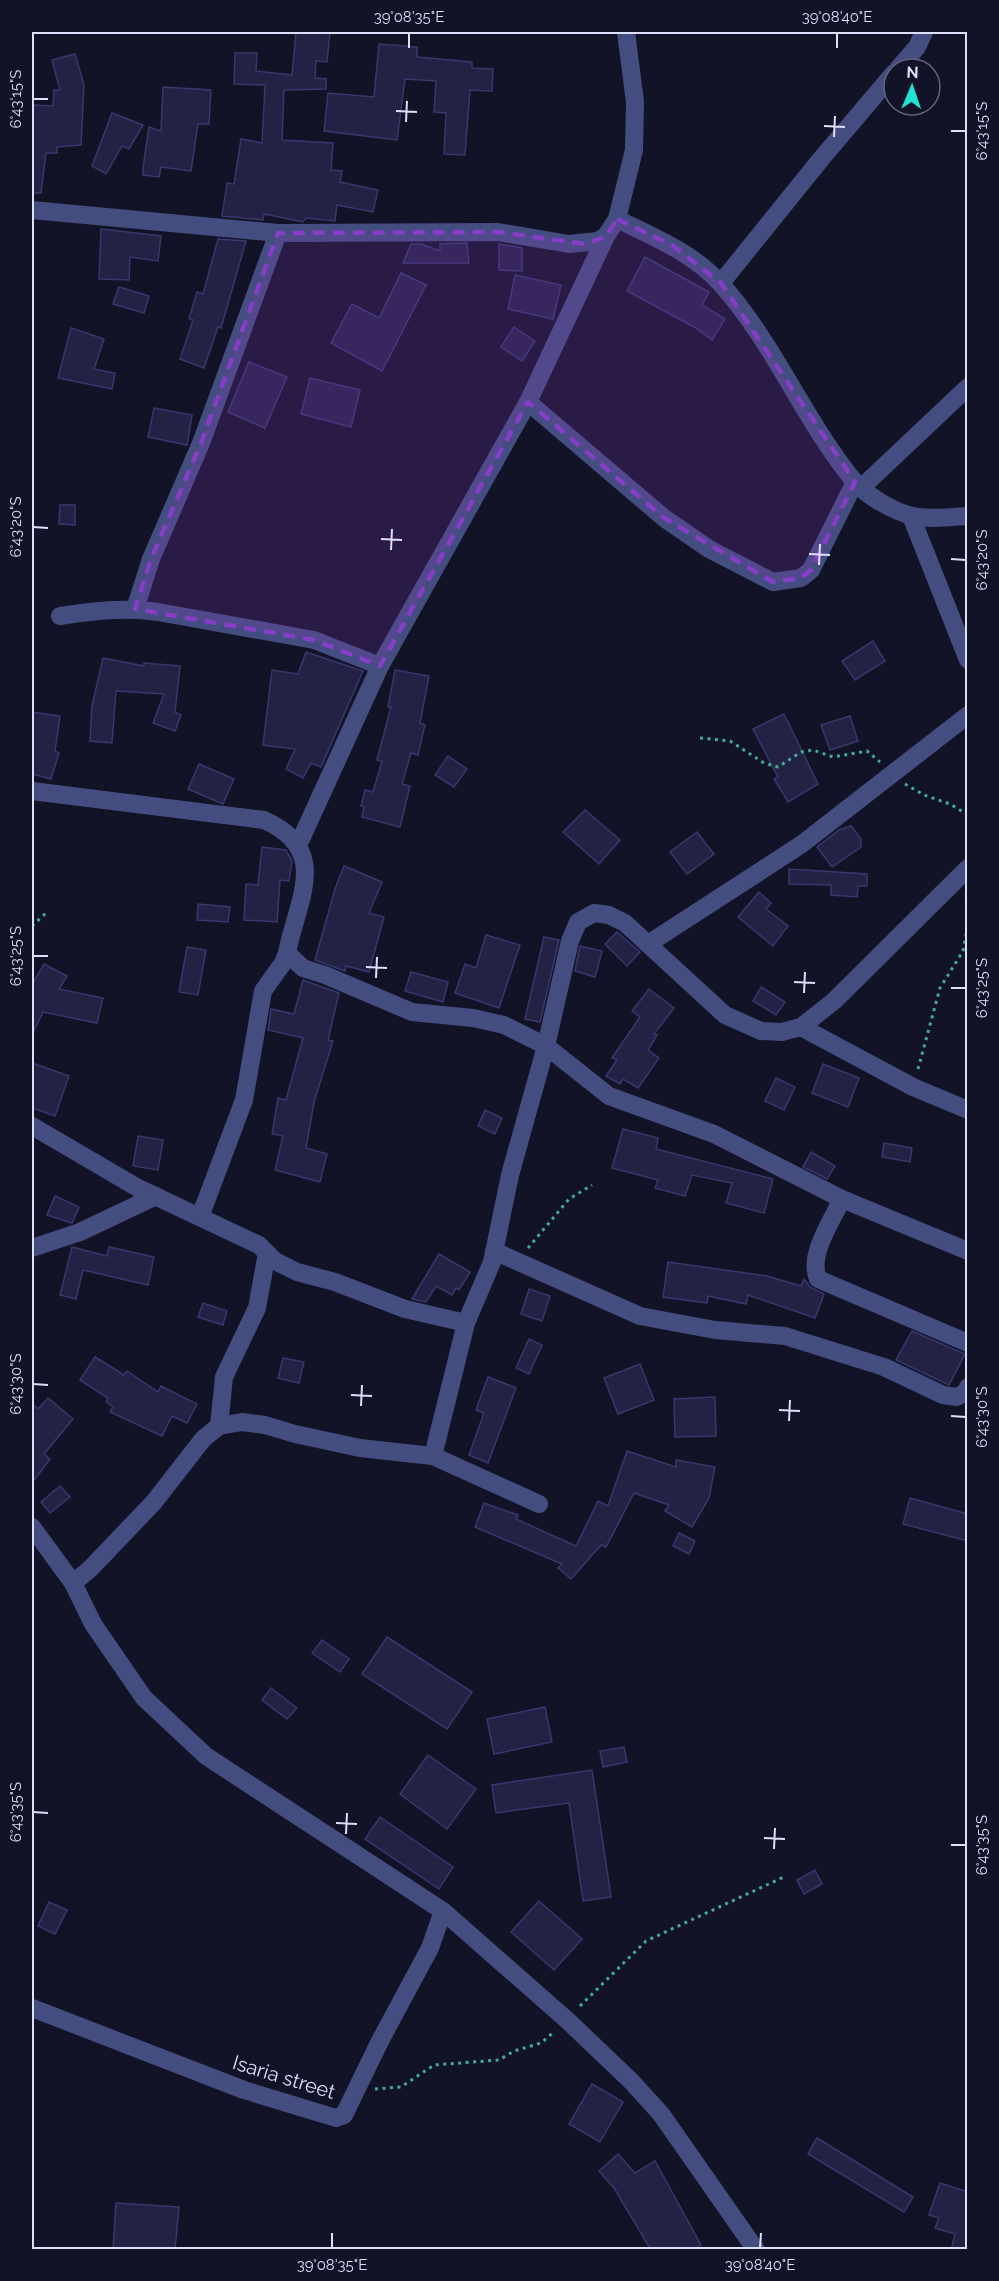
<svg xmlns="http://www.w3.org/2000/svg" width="999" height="2281" font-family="Raleway,sans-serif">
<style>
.building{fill:#232245;stroke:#38376e;stroke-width:1.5}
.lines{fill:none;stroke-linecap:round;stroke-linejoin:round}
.path{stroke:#40ac92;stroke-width:3;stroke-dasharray:3 4.5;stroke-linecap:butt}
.minor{stroke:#444d7f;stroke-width:18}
.marked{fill:#853ec5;fill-opacity:0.2;stroke:#853ec5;stroke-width:4.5;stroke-dasharray:12 8;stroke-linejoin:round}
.ticks{fill:none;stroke:#dddffb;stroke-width:2}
.labels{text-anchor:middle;stroke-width:6;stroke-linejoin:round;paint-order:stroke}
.street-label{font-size:20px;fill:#dddffb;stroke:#131327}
.neatline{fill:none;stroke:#dddffb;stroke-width:2}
.ticks-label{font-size:15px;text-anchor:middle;fill:#dddffb}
</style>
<rect width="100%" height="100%" fill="#131327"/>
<g class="building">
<polygon points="296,32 330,32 327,62 316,61 315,78 326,79 326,89 284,90 282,140 333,143 331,170 342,171 340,182 378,190 373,212 337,205 335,221 306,218 303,222 264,214 263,220 222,216 227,183 234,184 241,139 262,143 265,85 234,84 235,53 257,53 256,71 292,75"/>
<polygon points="379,44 417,47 417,57 472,62 472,68 493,69 492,91 470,90 465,155 444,154 446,113 434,112 436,81 405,79 397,140 324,131 328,93 374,97"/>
<polygon points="75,54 84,85 81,145 57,147 57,153 46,153 41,193 32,193 32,105 53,106 54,90 60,90 52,60"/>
<polygon points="163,87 211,90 209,124 198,124 191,171 161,167 159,177 143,175 143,168 149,127 161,131"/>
<polygon points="112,113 143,125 129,149 122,146 106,174 92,166"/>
<polygon points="101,229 161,236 158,261 130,257 129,280 99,279"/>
<polygon points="218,239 246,241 221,328 218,327 204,368 180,359 193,320 189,319 197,292 203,294"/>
<polygon points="467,243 469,263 403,263 411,244 421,244 440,251 440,244"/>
<polygon points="499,244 522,248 522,271 499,270"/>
<polygon points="645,257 709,292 702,305 725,319 712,340 696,328 627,291"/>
<polygon points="401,273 426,285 382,371 331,343 352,304 379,318"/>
<polygon points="515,275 561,285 553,319 508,309"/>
<polygon points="119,287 149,296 144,313 113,304"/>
<polygon points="514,327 535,341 522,361 501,347"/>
<polygon points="71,328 104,339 94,369 115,373 112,389 58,378"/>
<polygon points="249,362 287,377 265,428 228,412"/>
<polygon points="310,378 360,390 351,427 301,414"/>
<polygon points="154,408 192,415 187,445 148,437"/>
<polygon points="60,505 75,505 75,525 59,524"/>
<polygon points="873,641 885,661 855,680 842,661"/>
<polygon points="306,652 363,671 321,767 311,763 303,778 286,769 295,749 263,745 272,670 298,674"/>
<polygon points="103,658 144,666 144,663 180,666 175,712 181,715 175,731 153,723 164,694 116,691 112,743 90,741 92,706"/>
<polygon points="395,670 429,676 420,723 425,725 418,755 411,753 402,784 410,786 400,827 362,817 364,807 361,806 365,790 373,792 382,761 377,760 391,707 388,707"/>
<polygon points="32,712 60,716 55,751 59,753 51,779 32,774"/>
<polygon points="784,714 818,784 788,802 774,779 778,777 753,729"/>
<polygon points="850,716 858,741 830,750 821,725"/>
<polygon points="448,756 467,769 454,787 435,775"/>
<polygon points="199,764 234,779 223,804 188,789"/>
<polygon points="585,810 620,840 599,864 563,832"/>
<polygon points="851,826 861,839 861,847 832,867 817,847 839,830"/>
<polygon points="697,832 714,854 687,874 670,852"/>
<polygon points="262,847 286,850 292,861 289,881 280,880 277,922 244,920 246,884 258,885"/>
<polygon points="344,866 382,882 369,913 384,917 369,972 346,966 345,971 315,960 335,889"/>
<polygon points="789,869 867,874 867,886 858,886 857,897 831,895 831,885 789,884"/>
<polygon points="759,892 771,903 766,909 788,926 773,946 738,917"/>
<polygon points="198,904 230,907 228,922 197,920"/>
<polygon points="617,932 640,952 627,966 605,944"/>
<polygon points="486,935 520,945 499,1008 455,993 465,964 476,968"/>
<polygon points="544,937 559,940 540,1022 525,1019"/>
<polygon points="580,946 602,951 595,977 575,971"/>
<polygon points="187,947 206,950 198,995 179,992"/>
<polygon points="44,964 67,976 59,989 103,998 97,1023 43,1012 32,1035 32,985"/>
<polygon points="411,972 448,982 443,1002 405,991"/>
<polygon points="303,980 339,993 328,1040 333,1041 314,1102 306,1148 327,1154 320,1182 275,1170 283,1136 272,1134 278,1098 286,1100 303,1038 268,1030 271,1009 294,1014"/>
<polygon points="761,987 785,1002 776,1015 753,1001"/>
<polygon points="649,989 674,1008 654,1034 657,1035 648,1050 659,1058 638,1088 623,1079 620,1084 606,1076 617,1060 612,1058 640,1017 632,1011"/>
<polygon points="32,1063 69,1076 55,1116 32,1108"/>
<polygon points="823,1064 859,1078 848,1107 812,1093"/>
<polygon points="776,1078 795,1087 784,1110 765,1101"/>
<polygon points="485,1110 502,1118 495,1134 478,1126"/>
<polygon points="623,1129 658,1138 656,1149 773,1179 764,1213 726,1203 732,1183 692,1175 685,1196 655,1188 658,1180 612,1168"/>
<polygon points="138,1136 163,1140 158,1170 133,1166"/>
<polygon points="884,1143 912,1148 910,1162 882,1157"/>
<polygon points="811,1152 835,1166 827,1179 803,1167"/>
<polygon points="55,1196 79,1207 72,1223 47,1215"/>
<polygon points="72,1247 107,1256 109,1247 154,1257 148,1285 83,1270 76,1299 60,1295"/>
<polygon points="439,1254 470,1272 459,1290 456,1288 452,1295 436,1286 426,1302 412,1299"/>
<polygon points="668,1262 767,1276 801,1286 804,1279 810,1287 824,1294 815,1318 748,1295 746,1304 708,1296 707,1303 663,1297"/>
<polygon points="529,1289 550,1296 542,1321 521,1314"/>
<polygon points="203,1303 227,1311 223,1325 198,1317"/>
<polygon points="912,1331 965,1354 949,1385 896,1360"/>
<polygon points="529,1339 542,1345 529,1374 516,1368"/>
<polygon points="95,1357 124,1375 127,1371 158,1392 161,1386 197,1404 187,1423 172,1416 162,1436 110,1412 113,1407 106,1402 108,1398 80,1380"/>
<polygon points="283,1358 304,1362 299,1383 278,1378"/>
<polygon points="640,1364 654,1400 618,1414 604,1378"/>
<polygon points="488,1377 516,1388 488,1463 469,1455 484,1413 476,1410"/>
<polygon points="715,1397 716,1436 675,1437 674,1399"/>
<polygon points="48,1398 73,1419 44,1454 50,1459 32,1483 32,1403 38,1409"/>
<polygon points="627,1451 676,1467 676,1460 715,1467 709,1498 692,1527 665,1511 669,1505 634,1493 606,1547 601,1545 571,1579 558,1568 562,1564 475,1527 484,1503 518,1515 516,1519 576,1546 598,1501 608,1506"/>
<polygon points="60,1486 70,1497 50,1513 41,1502"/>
<polygon points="910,1498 968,1514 968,1541 903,1524"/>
<polygon points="679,1533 695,1541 689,1554 673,1546"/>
<polygon points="387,1637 472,1692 447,1729 362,1674"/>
<polygon points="322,1640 349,1659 340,1672 312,1653"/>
<polygon points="271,1688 297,1708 287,1719 262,1700"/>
<polygon points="545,1707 552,1742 494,1754 487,1719"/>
<polygon points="624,1747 627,1762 603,1767 600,1751"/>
<polygon points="428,1755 476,1789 447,1829 400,1794"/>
<polygon points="592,1770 611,1897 583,1901 569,1803 496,1813 492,1785"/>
<polygon points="380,1817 453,1867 439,1889 365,1839"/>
<polygon points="815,1870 822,1884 804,1894 797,1880"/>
<polygon points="539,1901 582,1939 554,1970 511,1932"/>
<polygon points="49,1902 67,1910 55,1934 38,1926"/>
<polygon points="592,2084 623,2102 600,2142 569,2124"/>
<polygon points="817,2138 913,2197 904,2212 808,2154"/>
<polygon points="618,2154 635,2173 655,2161 701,2245 693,2250 651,2250 614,2188 599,2171"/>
<polygon points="940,2183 968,2192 968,2250 951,2250 955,2234 935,2228 939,2218 929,2215"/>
<polygon points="116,2203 179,2207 175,2250 113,2250"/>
</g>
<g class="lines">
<g class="path">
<polyline points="700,738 730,741 764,763 778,767 801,752 813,750 833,757 867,751 880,762"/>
<polyline points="905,784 924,795 950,804 968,815"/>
<polyline points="966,895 968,902"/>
<polyline points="32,926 46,913"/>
<polyline points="918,1069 940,988 963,951 968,925"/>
<polyline points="528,1248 569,1199 592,1185"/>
<polyline points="580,2006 646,1941 786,1876"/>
<polyline points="375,2089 401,2087 434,2065 499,2060 514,2051 541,2043 554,2032"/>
</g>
<g class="minor">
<polyline points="898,69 917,47 924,32"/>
<polyline points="32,210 278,233 498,232 569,244 598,241 606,236 617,219 634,150 635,102 626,32"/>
<path d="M617 219C654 237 693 253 721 284 774 343 804 420 854 481 867 496 894 512 913 516 931 520 949 517 968 516"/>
<polyline points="721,283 821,159 894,73"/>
<polyline points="528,402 664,518 709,549 773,582 801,578 811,570 855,482"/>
<polyline points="861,488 968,387"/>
<polyline points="911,516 968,660"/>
<polyline points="135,609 151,559 201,443 278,233"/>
<path d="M60 616C93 611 125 607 158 612L314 640 380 666"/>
<path d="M32 791 264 820C332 850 297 900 287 953L303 968 325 975 412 1012 473 1018 504 1025 546 1046 609 1096 714 1134 842 1199 968 1251"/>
<polyline points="293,838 301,839 380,666 528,402 606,236"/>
<polyline points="648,944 802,844 968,715"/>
<polyline points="801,1027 913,1087 968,1110"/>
<polyline points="32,1126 138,1188 259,1245 275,1261 297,1272 335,1282 405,1309 466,1323"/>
<path d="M842 1199C831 1222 808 1255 818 1279L968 1343"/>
<polyline points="200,1217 244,1100 263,991 283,963 287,953"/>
<polyline points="32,1248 80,1232 156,1196"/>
<polyline points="494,1251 640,1316 715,1330 785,1336 884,1367 943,1395 957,1397 966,1392 968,1387"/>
<polyline points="219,1426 224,1377 257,1308 267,1253"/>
<polyline points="433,1456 466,1323 492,1262 510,1175 546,1046 570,941 578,922 594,913 609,915 625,923 725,1015 761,1031 782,1032 801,1027 834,1001 968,868"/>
<polyline points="32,1527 73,1583 93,1624 144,1698 206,1756 443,1911 567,2020 631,2081 661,2114 756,2250"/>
<polyline points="73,1583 90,1569 154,1502 203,1439 219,1426 242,1422 265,1425 295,1434 360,1448 433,1456 539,1504"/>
<polyline points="32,2008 244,2090 336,2118 344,2115 380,2041 430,1948 443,1911"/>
</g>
</g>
<path class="marked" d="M617 219 672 245 721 283 855 482 811 570 801 578 773 582 664 518 528 402 380 666 314 640 135 609 151 559 201 443 278 233 498 232 586 244 606 236Z"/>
<path class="ticks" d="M409 48V33M837 48V33M33 99H48M396 111 417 112M406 122 407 101M824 126 845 127M951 131H966M834 137 835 116M33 527 48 528M381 539 402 540M391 550 392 529M809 554 830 555M951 559 966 560M819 565 820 544M33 956H48M366 967 387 968M376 978 377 957M794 982 815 983M951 988H966M804 993 805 972M33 1384 48 1385M351 1395 372 1396M361 1406 362 1385M779 1410 800 1411M951 1416 966 1417M789 1421 790 1400M33 1812 48 1813M336 1823 357 1824M346 1834 347 1813M764 1838 785 1839M951 1845H966M774 1849 775 1828M332 2248V2233M760 2248 761 2233"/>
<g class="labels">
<g class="street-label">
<text transform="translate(284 2077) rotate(17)" y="7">Isaria street</text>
</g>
</g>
<rect width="999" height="2281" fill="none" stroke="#131327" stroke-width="66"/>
<g transform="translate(912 87) rotate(2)"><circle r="28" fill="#131327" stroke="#64657c" stroke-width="1.5"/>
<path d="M0-4.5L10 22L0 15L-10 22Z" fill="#22e2d3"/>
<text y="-9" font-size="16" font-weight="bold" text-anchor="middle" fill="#dddffb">N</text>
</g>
<rect x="33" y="33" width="933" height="2215" class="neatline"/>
<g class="ticks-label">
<text x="409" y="22">39°08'35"E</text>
<text x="837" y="22">39°08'40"E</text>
<text transform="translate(16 99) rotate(-90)" y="5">6°43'15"S</text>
<text transform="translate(982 131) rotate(-90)" y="5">6°43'15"S</text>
<text transform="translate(16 527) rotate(-90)" y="5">6°43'20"S</text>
<text transform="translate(982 560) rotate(-90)" y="5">6°43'20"S</text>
<text transform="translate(16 956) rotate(-90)" y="5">6°43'25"S</text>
<text transform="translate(982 988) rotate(-90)" y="5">6°43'25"S</text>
<text transform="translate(16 1384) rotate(-90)" y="5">6°43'30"S</text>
<text transform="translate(982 1417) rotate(-90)" y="5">6°43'30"S</text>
<text transform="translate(16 1812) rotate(-90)" y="5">6°43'35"S</text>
<text transform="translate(982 1845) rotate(-90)" y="5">6°43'35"S</text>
<text x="332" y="2270">39°08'35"E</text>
<text x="760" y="2270">39°08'40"E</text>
</g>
</svg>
